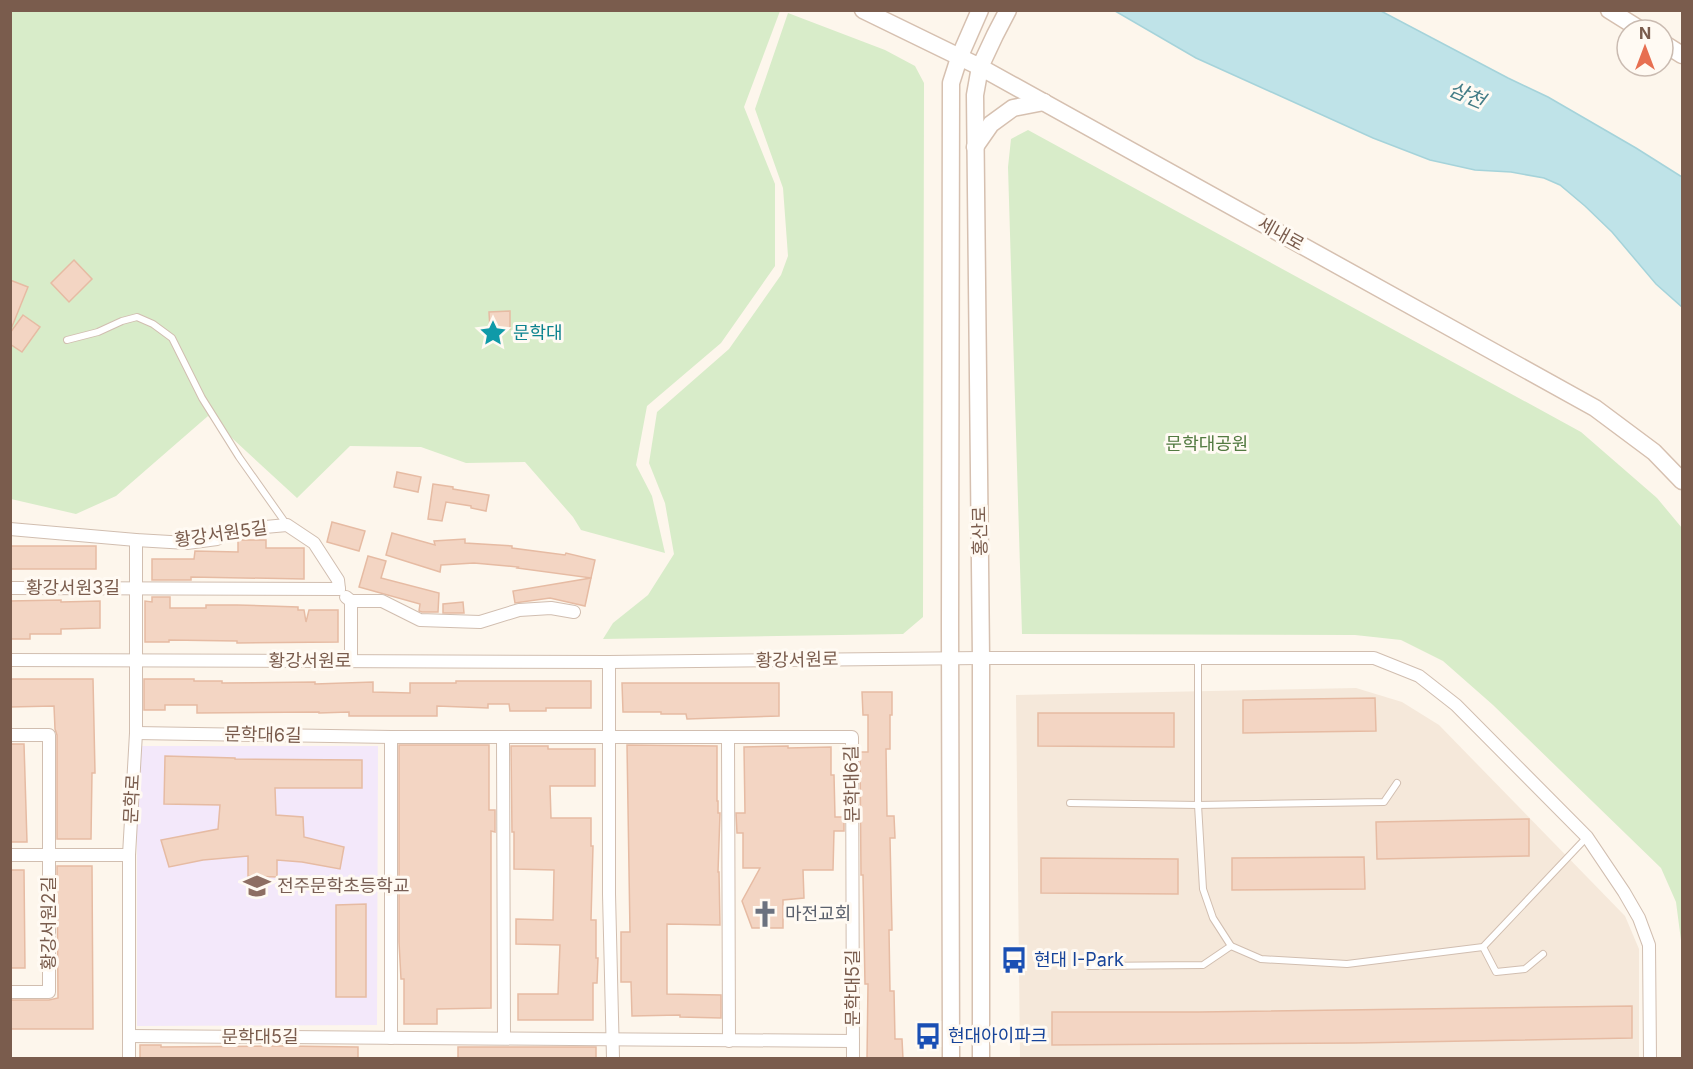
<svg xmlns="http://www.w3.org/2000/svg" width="1693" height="1069" font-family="Inter,'Noto Sans KR',sans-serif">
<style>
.residential{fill:#f5e8da}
.education{fill:#f3e8fa}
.green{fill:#d8ecc9}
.water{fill:#bfe3e8;stroke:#a5d3da;stroke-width:1.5}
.building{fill:#f3d5c3;stroke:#e6bba3;stroke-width:1.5}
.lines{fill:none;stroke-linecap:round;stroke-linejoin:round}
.lane-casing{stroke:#d1beb0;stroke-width:8}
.street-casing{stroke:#d1beb0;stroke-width:14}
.secondary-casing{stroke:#d6c0b0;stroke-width:19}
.lane{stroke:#fff;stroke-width:6}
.street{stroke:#fff;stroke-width:12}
.secondary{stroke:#fff;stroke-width:16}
.labels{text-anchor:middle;stroke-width:6;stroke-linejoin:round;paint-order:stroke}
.street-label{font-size:18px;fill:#7a5c4d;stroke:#fffaf3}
.culture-label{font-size:18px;fill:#0d838f;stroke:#fffaf3;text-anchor:start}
.park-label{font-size:18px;fill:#537a41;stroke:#fffaf3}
.education-label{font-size:18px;fill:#785e54;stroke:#fffaf3;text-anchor:start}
.worship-label{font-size:18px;fill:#5b616d;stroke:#fffaf3;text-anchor:start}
.transit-label{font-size:18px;fill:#164399;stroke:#fffaf3;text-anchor:start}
.water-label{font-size:20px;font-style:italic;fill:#437c86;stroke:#fffaf3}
</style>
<rect width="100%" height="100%" fill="#fdf6ec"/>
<polygon class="residential" points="1356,688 1402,702 1439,725 1625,916 1639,949 1639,1058 1020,1058 1016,695"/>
<polygon class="education" points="137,746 378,746 377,1025 137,1026"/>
<g class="green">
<polygon points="11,11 780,11 744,107 775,184 775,266 721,343 647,406 636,465 652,496 665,553 581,530 573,517 525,462 466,463 421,447 350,446 297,498 208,416 116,496 76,514 11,499"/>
<polygon points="788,13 885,50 915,66 924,83 923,617 903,634 603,639 613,623 648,595 674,554 665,503 649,463 657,412 729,349 781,275 788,256 783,188 755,109"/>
<polygon points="1028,130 1581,432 1657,498 1682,528 1682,948 1676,902 1661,868 1493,705 1443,661 1401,640 1355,635 1022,634 1008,167 1011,139"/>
</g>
<polygon class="water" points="1115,11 1381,11 1508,78 1548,97 1636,148 1682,177 1682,307 1656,284 1612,232 1585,206 1560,185 1544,178 1511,172 1475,170 1430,160 1373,138 1196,58"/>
<g class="building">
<polygon points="74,260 92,279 69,302 51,283"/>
<polygon points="10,280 28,287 11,329 10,329"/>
<polygon points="510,311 510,329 490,329 489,312"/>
<polygon points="23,315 40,327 22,352 10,344 10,333"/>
<polygon points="397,472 421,477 418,492 394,487"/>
<polygon points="433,484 453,487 453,489 489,495 486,511 471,508 471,506 446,502 442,521 428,519"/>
<polygon points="332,522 365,531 359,551 327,542"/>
<polygon points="392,533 435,545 434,541 465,539 465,543 512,546 512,548 565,555 566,553 595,560 591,578 517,568 518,567 474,563 441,565 440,572 386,555"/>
<polygon points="238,540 266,540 266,548 304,548 304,579 191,577 191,580 152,580 152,559 194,559 195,551 238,552"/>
<rect x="10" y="546" width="86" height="23"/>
<polygon points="368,556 386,561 381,578 439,593 438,612 422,612 419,611 420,604 359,587"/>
<polygon points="591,578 585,606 550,598 515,603 513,591"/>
<polygon points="152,597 170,597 170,608 206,608 206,605 237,605 298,607 298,610 304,610 306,622 309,610 338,610 338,642 237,643 237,641 169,640 169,642 145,642 145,601 152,602"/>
<polygon points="61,600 61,602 100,601 100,628 61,629 61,634 30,634 30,639 10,639 10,601"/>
<polygon points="463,602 464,613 443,613 443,604"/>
<polygon points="10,679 93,679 95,773 92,773 91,839 57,839 57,735 55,729 54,706 10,707"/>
<polygon points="144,679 194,679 194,681 222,681 222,683 315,682 315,684 373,682 373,692 410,693 410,683 456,683 456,681 591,681 591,708 546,708 546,711 510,711 509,704 488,704 488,708 437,706 437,716 349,716 349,712 319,713 319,712 197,713 197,705 165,705 165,710 144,710"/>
<polygon points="622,683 779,683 779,716 687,719 686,714 661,714 661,712 623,712"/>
<polygon points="862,692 892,692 892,715 890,715 890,749 886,749 887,816 894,816 895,838 890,838 892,930 889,930 890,991 894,991 895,1039 902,1039 903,1059 867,1059 868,984 865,984 863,875 861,875 860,752 868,752 868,715 863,715"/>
<polygon points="1375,698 1376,731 1243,733 1243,700"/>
<polygon points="1038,713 1174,713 1174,747 1038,746"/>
<polygon points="10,744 24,744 27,842 10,842"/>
<polygon points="399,745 489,745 489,810 495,810 495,832 491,831 491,1008 437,1009 437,1024 404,1024 404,979 401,979 399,942"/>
<polygon points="627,745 717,746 717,801 718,801 718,813 720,813 718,872 719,872 720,925 667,924 667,994 721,995 721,1018 680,1017 680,1015 632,1016 631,982 621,982 621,932 630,932"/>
<polygon points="511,746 548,746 548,749 595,749 595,786 550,786 551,818 591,818 591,846 593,846 591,920 596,920 596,958 598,958 597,983 593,983 593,1020 518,1020 518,994 558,994 560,945 516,944 516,919 553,920 554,870 514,869 514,832 512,832"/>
<polygon points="788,746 788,748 831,747 831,775 834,775 835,817 844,817 844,831 834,831 833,870 803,870 804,898 783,900 783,928 752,928 742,901 760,868 743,868 743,833 737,833 736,813 745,813 744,747"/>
<polygon points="165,756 235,758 235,759 362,760 362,788 275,788 276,815 303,817 304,837 344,847 340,869 302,862 277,860 277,877 248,876 248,856 203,860 169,867 161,840 218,829 220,805 164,804"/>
<polygon points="1529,819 1529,856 1377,859 1376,822"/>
<polygon points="1364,857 1365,889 1232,890 1232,858"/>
<polygon points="1041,858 1178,859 1178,894 1041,893"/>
<polygon points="57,866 92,866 93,1029 10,1029 10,1000 49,1000 58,998"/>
<polygon points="10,870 24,870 25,968 10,968"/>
<polygon points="366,904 366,997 336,997 336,905"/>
<polygon points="1632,1006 1632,1038 1354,1043 1052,1045 1052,1012 1199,1012"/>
<polygon points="140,1045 161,1045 161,1047 283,1046 358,1047 358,1059 140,1059"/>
<rect x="458" y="1047" width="138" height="12"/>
</g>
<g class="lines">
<defs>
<g id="lane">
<polyline points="67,340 98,332 122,321 137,317 153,324 172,338 202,398 239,457 287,525"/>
<polyline points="1198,658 1198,805 1203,889 1213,918 1231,946 1261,959 1347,964 1483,947 1587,837"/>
<polyline points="1070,803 1198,805 1384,802 1397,783"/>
<polyline points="1483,947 1496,972 1525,969 1543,954"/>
<polyline points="1089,966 1203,965 1231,946"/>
</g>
<g id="street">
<polyline points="10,529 136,540 187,543 217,539 232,530 287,525 314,543 338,580 339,589"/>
<polyline points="10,588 339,589"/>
<polyline points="346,597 351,601 351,661"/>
<polyline points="351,601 382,601 420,620 480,622 519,610 551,608 574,612"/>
<polyline points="10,660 609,662 981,658 1374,658 1419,676 1456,705 1587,837 1624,892 1639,918 1649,945 1650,1058"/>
<polyline points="609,662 609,894 613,1058"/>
<polyline points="136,733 391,737 852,737 853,1058"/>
<polyline points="10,735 49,735 49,992 10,992"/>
<polyline points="391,737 391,1038"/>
<polyline points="503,737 504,1038"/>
<polyline points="728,737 729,1041"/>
<polyline points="10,855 129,855"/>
<polyline points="129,1036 853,1041"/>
<polyline points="129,1058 129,855 136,733 136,540"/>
</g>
<g id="secondary">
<polyline points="863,10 980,67 1595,408 1654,452 1682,481"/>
<polyline points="1609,10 1641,30"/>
<polyline points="1663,43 1682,55"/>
<polyline points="975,147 991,124 1013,108 1044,102"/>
<polyline points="951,1058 950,625 951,83 959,58 980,10"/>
<polyline points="981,1058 981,658 975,95 980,67 995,35 1008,10"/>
</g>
</defs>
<use href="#lane" class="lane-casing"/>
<use href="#street" class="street-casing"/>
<use href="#secondary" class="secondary-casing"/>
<use href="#lane" class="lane"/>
<use href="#street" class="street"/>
<use href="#secondary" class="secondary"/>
</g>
<defs>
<symbol id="sight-bare" viewBox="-9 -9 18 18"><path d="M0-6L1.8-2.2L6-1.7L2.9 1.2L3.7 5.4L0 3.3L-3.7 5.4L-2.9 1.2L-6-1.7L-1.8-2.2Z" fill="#0f9aa8" stroke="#fffaf3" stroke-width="2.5" paint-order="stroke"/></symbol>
<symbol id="school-bare" viewBox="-9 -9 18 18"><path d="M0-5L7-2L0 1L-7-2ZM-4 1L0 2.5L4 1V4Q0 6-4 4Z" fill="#8d6e63" stroke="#fffaf3" stroke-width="2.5" paint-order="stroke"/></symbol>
<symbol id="church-bare" viewBox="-9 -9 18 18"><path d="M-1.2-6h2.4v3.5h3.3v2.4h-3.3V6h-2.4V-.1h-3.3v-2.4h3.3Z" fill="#6b7280" stroke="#fffaf3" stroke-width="2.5" paint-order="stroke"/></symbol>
<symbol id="bus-bare" viewBox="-9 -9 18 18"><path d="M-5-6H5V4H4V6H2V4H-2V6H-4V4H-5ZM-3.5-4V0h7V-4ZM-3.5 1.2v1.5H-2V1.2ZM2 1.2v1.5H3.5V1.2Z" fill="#1a4fb4" stroke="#fffaf3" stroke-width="2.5" paint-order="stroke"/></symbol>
</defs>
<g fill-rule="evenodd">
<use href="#sight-bare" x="474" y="314" width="38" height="38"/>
<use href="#school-bare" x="238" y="867" width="38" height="38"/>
<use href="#church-bare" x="746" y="895" width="38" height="38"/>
<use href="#bus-bare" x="995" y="941" width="38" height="38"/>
<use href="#bus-bare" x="909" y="1017" width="38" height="38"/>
</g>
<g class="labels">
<g class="street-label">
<text transform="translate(1281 234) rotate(29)" y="6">세내로</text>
<text transform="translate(980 531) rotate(-91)" y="6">홍산로</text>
<text transform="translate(221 534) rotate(-8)" y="6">황강서원5길</text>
<text x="73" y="594">황강서원3길</text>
<text transform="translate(797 660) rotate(-1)" y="6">황강서원로</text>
<text x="310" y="667">황강서원로</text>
<text transform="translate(263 735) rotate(1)" y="6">문학대6길</text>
<text transform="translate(852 784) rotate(-91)" y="6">문학대6길</text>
<text transform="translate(132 799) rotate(-87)" y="6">문학로</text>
<text transform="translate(49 923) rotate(-90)" y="6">황강서원2길</text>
<text transform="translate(853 988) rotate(-90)" y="6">문학대5길</text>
<text x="260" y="1043">문학대5길</text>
</g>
<g class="culture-label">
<text x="513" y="339">문학대</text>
</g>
<g class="park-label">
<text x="1207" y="450">문학대공원</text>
</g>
<g class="education-label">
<text x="277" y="892">전주문학초등학교</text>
</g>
<g class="worship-label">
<text x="785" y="920">마전교회</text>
</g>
<g class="transit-label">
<text x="1034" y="966">현대 I-Park</text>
<text x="948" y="1042">현대아이파크</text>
</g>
<g class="water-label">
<text transform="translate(1467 95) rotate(23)" y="7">삼천</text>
</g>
</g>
<rect width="1693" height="1069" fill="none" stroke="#7a5c4d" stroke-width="24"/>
<g transform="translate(1645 48)"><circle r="28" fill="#fffaf3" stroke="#cabbb1" stroke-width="1.5"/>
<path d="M0-4.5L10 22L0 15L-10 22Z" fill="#e76f51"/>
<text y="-9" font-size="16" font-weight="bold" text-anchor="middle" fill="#7a5c4d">N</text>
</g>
</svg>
